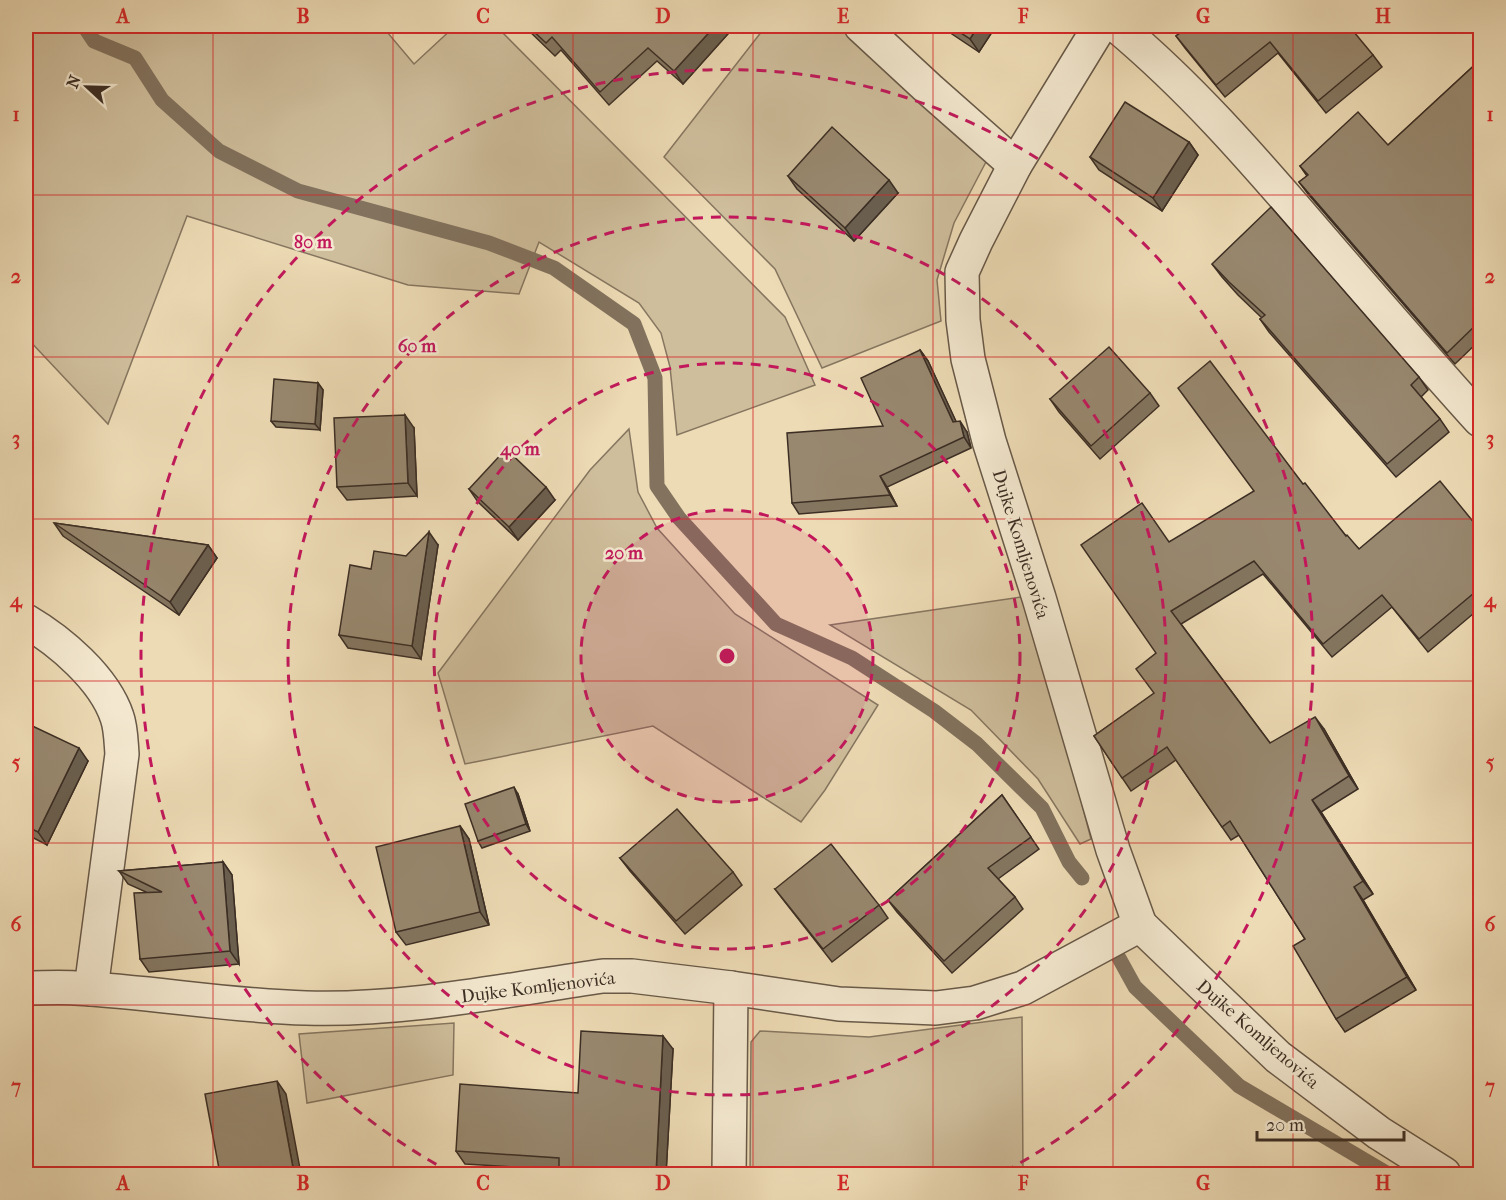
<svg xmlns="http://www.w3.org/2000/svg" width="1506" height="1200" font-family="'IM FELL French Canon',serif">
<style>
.green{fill:#cfbe9c;stroke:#867660;stroke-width:1.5}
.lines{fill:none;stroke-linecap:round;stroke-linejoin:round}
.stream{stroke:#82725e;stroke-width:15}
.street-casing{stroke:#685948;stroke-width:36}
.street{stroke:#f3e8cf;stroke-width:33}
.wall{fill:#83755f;stroke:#3c2e24;stroke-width:1.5}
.shaded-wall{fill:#6a5f4e;stroke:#3c2e24;stroke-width:1.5}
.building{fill:#98886f;stroke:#3c2e24;stroke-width:1.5}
.grid{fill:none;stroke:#d62828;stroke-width:1.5;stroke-opacity:0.55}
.ring{fill:none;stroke:#c2185b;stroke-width:3;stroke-dasharray:10 8}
.labels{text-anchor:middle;stroke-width:5;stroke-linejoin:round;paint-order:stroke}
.street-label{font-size:18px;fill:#3c2e24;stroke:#f3e8cf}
.centre{fill:#c2185b;stroke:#f3e8cf;stroke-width:3}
.ring-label{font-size:18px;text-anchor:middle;font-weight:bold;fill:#c2185b;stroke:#f3e8cf;stroke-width:5;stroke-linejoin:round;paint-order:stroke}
.neatline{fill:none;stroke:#d62828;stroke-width:2}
.grid-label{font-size:20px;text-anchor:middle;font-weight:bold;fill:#d62828}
</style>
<rect width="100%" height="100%" fill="#eddbb5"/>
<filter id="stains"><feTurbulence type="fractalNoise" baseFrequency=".00333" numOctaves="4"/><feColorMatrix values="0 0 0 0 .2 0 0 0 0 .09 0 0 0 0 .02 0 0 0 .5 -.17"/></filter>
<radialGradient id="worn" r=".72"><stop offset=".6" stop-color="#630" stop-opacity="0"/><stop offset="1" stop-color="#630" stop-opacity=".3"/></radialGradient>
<g class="green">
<polygon points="26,26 382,26 414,64 455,26 496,26 785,317 815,385 677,435 670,367 661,333 639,303 539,242 519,294 408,285 187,216 108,424 26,337"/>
<polygon points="766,26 839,26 987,160 954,223 937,280 941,321 822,368 775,269 664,157"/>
<polygon points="629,429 638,492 657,528 735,614 878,705 825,790 801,822 653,726 465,764 438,673 590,470"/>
<polygon points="1028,596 1091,839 1080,844 1038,779 971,710 830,625"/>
<polygon points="1022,1017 1023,1174 750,1174 751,1042 760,1031 869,1037"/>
<polygon points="454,1023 453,1075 307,1103 299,1034"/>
</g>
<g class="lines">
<g class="stream">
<polyline points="84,26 94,41 135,58 162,100 219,151 298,191 489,243 554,268 634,324 655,378 657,486 679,518 776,624 852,658 934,711 977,744 1042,808 1069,862 1082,878"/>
<polyline points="1119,958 1135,987 1239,1086 1388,1174"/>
</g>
<defs>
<g id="street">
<polyline points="861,26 929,89 1015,165"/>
<polyline points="1100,26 1015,165 976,241 962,272 963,320 968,359 989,441 1039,598 1113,850 1140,925"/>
<path d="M1117 26C1190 87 1250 156 1312 228 1368 293 1423 357 1480 420"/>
<path d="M26 621C60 641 104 678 117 717 121 728 121 742 122 754L91 989"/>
<path d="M26 988C42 988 59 987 75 988 152 992 229 1006 306 1008 405 1011 505 990 603 976H632L731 988 839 1004 936 1008 975 1003 1023 988 1140 925 1278 1057 1379 1133 1444 1174"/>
<polyline points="729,1174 731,988"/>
</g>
</defs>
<use href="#street" class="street-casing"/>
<use href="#street" class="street"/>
</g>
<g class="wall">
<polygon points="524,26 735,26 683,84 657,61 609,105 561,50 555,56"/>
<polygon points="940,26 996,26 979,52"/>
<polygon points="1190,26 1373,55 1382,67 1326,113 1278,53 1225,97 1185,48 1176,36"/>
<polygon points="1480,60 1480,340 1455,364 1308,194 1299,182 1307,176 1300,166 1388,145"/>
<polygon points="1189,142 1198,155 1162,211 1099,170 1090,157"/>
<polygon points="788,176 898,193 854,241 797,189"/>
<polygon points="1212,264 1419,377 1428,390 1421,397 1440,419 1449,432 1396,477 1269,332 1260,319 1262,318 1238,295 1222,277"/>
<polygon points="920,350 928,361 956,422 967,432 971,448 887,487 897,506 799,514 792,503 883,426"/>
<polygon points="318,383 323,390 320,430 276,427 271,421"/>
<polygon points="1150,393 1159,406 1100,459 1059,412 1050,399"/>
<polygon points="414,428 417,496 347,500 337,487"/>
<polygon points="1303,484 1346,536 1359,549 1480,530 1480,608 1428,652 1392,607 1332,657 1263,574 1181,624 1270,743 1324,729 1358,789 1321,812 1373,894 1363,900 1416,990 1345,1032 1336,1019 1305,939 1239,835 1231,840 1176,760 1131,791 1094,736 1154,694 1156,653 1169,542"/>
<polygon points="469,489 555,500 518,540 478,502"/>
<polygon points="54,523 208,545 217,558 179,615 63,536"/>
<polygon points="438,545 421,659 348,648 339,635 371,569"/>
<polygon points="26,723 88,761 47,845 26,834"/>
<polygon points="518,794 530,831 482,848 478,841"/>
<polygon points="1002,795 1039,849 998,879 1015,897 1023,909 952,973 897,912 888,900"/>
<polygon points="460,826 469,839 489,925 406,945 396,932"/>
<polygon points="620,858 733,872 742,885 685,934 630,871"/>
<polygon points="223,862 232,875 239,964 149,972 140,959 146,892 128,884 119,871"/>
<polygon points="775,889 879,905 888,918 832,962 785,902"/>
<polygon points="673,1049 666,1174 559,1174 559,1170 465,1164 456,1151"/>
</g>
<g class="shaded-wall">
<polygon points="715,26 735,26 683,84 674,71"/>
<polygon points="978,26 996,26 979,52 970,39"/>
<polygon points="1189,142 1198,155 1162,211 1153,198"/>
<polygon points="889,180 898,193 854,241 845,228"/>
<polygon points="920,350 928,361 961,432 953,422"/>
<polygon points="318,383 323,390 320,430 315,424"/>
<polygon points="405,415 414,428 417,496 408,483"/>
<polygon points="960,421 967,432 971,448 964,437"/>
<polygon points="26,445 31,454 26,466"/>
<polygon points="880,476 887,487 897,506 890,495"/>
<polygon points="546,487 555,500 518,540 509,527"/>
<polygon points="429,532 438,545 421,659 412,646"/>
<polygon points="208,545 217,558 179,615 170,602"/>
<polygon points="1315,717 1324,729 1358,789 1349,776"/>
<polygon points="79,748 88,761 47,845 38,832"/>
<polygon points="514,787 518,794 530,831 526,824"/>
<polygon points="1312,800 1321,812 1373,894 1363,881"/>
<polygon points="460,826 469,839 489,925 480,912"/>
<polygon points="223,862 232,875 239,964 230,951"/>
<polygon points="1354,887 1363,900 1416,990 1407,977"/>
<polygon points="663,1036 673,1049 666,1174 656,1174"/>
<polygon points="277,1081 286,1094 301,1174 295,1174 294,1173"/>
</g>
<g class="building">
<polygon points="528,26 715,26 674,71 648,48 600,92 552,37 546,43"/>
<polygon points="950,26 978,26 970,39"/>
<polygon points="1190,26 1349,26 1373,55 1318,101 1270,42 1216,85 1176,36"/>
<polygon points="1480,60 1480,321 1447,353 1299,182 1308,175 1300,166 1358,112 1388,145"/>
<polygon points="1125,102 1189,142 1153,198 1090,157"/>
<polygon points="832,127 889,180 845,228 788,176"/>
<polygon points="1271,207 1419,377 1411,385 1440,419 1387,464 1260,319 1265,315 1229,282 1212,264"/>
<polygon points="1109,347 1150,393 1091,446 1050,399"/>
<polygon points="920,350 953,422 960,421 964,437 880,476 890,495 792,503 787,433 883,426 861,378"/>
<polygon points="1210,361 1303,484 1305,483 1346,536 1347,535 1359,549 1440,481 1480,530 1480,588 1419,639 1382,595 1323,644 1254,561 1171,611 1270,743 1315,717 1349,776 1312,800 1363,881 1354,887 1407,977 1336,1019 1293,946 1305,939 1230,821 1222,827 1167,747 1122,778 1094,736 1154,693 1136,669 1156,653 1081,545 1142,503 1169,542 1254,491 1178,388"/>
<polygon points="274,379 318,383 315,424 271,421"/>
<polygon points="405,415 408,483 337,487 334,418"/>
<polygon points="506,449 546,487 509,527 469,489"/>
<polygon points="54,523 208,545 170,602"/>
<polygon points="429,532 412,646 339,635 350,565 371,569 374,551 406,556"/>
<polygon points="26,723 79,748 38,832 26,826"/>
<polygon points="514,787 526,824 478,841 465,804"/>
<polygon points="1002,795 1031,837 988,868 1015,897 944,961 888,900"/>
<polygon points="677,809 733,872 676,921 620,858"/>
<polygon points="460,826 480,912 396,932 376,847"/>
<polygon points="831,844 879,905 823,949 775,889"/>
<polygon points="223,862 230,951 140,959 134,893 162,892 119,871"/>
<polygon points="581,1031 663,1036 656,1174 559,1174 559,1158 456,1151 460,1084 578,1093"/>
<polygon points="277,1081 294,1173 285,1174 220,1174 205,1094"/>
</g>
<path class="grid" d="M213 26V1174M393 26V1174M573 26V1174M753 26V1174M933 26V1174M1113 26V1174M1293 26V1174M26 195H1480M26 357H1480M26 519H1480M26 681H1480M26 843H1480M26 1005H1480"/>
<circle cx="727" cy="656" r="146" fill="#c2185b" fill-opacity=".12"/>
<g class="ring">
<circle cx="727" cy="656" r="146"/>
<circle cx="727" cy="656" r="293"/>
<circle cx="727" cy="656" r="439"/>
<path d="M452 1173A586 586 0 1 1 1002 1173"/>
</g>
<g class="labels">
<g class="street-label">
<text transform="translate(1021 544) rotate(73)" y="6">Dujke Komljenovića</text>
<text transform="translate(538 987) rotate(-7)" y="6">Dujke Komljenovića</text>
<text transform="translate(1258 1034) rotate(41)" y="6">Dujke Komljenovića</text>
</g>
</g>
<circle cx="727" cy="656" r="9" class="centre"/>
<g class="ring-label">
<text x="313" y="248">80 m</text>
<text x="417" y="352">60 m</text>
<text x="520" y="455">40 m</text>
<text x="624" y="559">20 m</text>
</g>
<rect width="1506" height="1200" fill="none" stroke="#eddbb5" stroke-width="66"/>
<g transform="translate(87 87) rotate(292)" stroke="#f3e8cf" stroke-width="4.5" paint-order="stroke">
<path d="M0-4.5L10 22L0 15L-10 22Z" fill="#3c2e24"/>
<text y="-9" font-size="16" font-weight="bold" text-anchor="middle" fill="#3c2e24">N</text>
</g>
<path d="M1257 1131v9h147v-9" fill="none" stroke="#3c2e24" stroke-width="3"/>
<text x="1266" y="1131" font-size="18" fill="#3c2e24" stroke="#f3e8cf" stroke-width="4.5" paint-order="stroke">20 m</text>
<rect x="33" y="33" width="1440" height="1134" class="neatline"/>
<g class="grid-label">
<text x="123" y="23">A</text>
<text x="303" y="23">B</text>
<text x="483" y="23">C</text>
<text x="663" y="23">D</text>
<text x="843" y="23">E</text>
<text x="1023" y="23">F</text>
<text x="1203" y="23">G</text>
<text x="1383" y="23">H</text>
<text x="16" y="121">1</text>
<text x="1490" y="121">1</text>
<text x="16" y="283">2</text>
<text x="1490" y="283">2</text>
<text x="16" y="445">3</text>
<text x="1490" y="445">3</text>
<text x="16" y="607">4</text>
<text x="1490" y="607">4</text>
<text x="16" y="769">5</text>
<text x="1490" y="769">5</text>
<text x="16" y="931">6</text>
<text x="1490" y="931">6</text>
<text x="16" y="1093">7</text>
<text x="1490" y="1093">7</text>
<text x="123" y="1190">A</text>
<text x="303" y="1190">B</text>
<text x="483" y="1190">C</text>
<text x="663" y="1190">D</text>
<text x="843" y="1190">E</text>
<text x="1023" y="1190">F</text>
<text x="1203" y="1190">G</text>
<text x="1383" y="1190">H</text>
</g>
<rect width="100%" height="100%" filter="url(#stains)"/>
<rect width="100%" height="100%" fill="url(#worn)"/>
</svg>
